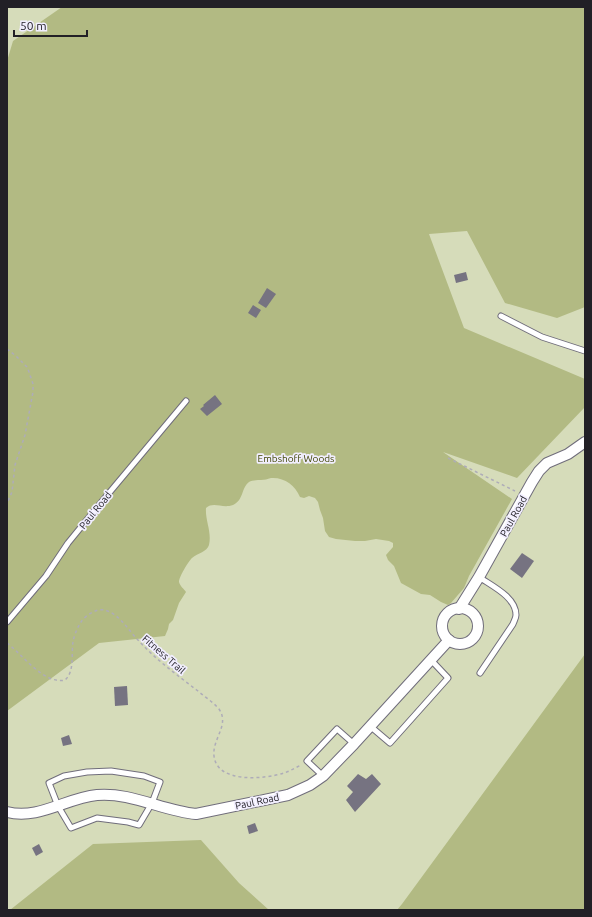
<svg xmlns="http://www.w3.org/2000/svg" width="592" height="917" font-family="Ubuntu,sans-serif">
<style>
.green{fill:#d6dcba}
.forest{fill:#b2ba83}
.building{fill:#767381}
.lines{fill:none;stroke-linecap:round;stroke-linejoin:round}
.service-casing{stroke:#706d7b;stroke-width:7}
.minor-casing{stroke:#706d7b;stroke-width:12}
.path{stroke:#aeacb8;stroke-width:1.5;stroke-dasharray:3 3;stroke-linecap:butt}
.service{stroke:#fff;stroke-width:5}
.minor{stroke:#fff;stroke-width:10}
.labels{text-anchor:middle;stroke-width:3.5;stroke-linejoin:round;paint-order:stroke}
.park-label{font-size:10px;fill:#3e4400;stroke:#f1eefe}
.street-label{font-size:10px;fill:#222026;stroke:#f1eefe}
</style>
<rect width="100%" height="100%" fill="#f1eefe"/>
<rect class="green" x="7" y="7" width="578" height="903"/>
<g class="forest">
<path d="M62 7H585V307L557 318 505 303 467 231 429 234 464 328 585 379V407L517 478 443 452 512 499 469 576 464 588 451 603 448 605 441 602 430 595 421 594 401 583 394 566 388 560 386 555 393 547V543L389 541 376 539 365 541H355L336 539 329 537 325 531 323 518 320 510 318 502 315 498 309 496 304 498 300 497C295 485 284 477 271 478 267 479 265 480 261 480 258 480 252 480 249 482 241 488 244 500 233 505 222 509 214 501 206 508 205 520 212 532 209 545 207 552 198 553 192 558 188 562 179 577 179 582 180 586 184 589 186 592L179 603 173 620 169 624 168 629 165 636 99 643 7 711V61L13 41Z"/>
<polygon points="585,654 585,910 397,910 402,904"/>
<polygon points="201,840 239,883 269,910 10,910 93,844"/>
</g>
<g class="building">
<polygon points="466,272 468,280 456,283 454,275"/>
<polygon points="267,288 276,294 266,308 258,303"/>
<polygon points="253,305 261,310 256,318 248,313"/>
<polygon points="215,395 222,404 207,416 200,409 204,406 203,405"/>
<polygon points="522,553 534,561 522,578 510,569"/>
<polygon points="127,686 128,705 115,706 114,687"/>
<polygon points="69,735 72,744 63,746 61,738"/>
<polygon points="358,774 366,779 372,774 381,784 355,812 346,800 353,792 347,786"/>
<polygon points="255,823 258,831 249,834 247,826"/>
<polygon points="39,844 43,852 36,856 32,848"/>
</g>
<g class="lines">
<defs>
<g id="service">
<polyline points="501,316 542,337 585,351"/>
<path d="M479 577C492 586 516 597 516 615 516 618 514 621 513 624L480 673"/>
<polyline points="7,622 46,576 68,543 99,505 186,401"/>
<polyline points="370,726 390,743 448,678 431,660"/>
<polygon points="111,771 144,776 160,782 152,803 139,825 128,822 97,818 71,828 58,806 49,783 64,776 87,772"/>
<polyline points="323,776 307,761 337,729 354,744"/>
</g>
<g id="minor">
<circle cx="460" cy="626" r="18"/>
<polyline points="459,609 479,577 532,482 539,471 547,463 568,454 585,442"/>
<path d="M7 812C39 820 66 798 97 795 131 792 163 811 196 814L288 795 310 785 323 776 354 744 449 640"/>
</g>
</defs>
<use href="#service" class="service-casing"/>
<use href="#minor" class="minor-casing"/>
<g class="path">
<polyline points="7,349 16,356 27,367 29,372 33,384 33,392 25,435 15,465 12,492 7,503"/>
<polyline points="448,458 515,491"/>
<path d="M7 643C22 654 44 685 65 680 75 671 71 654 73 642 74 636 77 628 81 622 85 616 96 608 104 610 119 613 128 630 138 640 155 659 177 675 198 691 205 697 213 702 219 709 230 725 212 739 214 756 217 784 265 779 284 773 290 771 295 768 301 765"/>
</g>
<use href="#service" class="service"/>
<use href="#minor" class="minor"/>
</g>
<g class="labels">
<g class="park-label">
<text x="296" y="462">Embshoff Woods</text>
</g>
<g class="street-label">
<text transform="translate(95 510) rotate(-51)" y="4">Paul Road</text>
<text transform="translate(513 516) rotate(-61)" y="4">Paul Road</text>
<text transform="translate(164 654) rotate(41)" y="4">Fitness Trail</text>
<text transform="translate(257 801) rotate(-12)" y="4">Paul Road</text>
</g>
</g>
<rect width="592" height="917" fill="none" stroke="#222026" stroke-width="16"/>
<path d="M14 30v6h73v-6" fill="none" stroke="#222026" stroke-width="2"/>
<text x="20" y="30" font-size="12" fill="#222026" stroke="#f1eefe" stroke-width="3" paint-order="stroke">50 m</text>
</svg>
